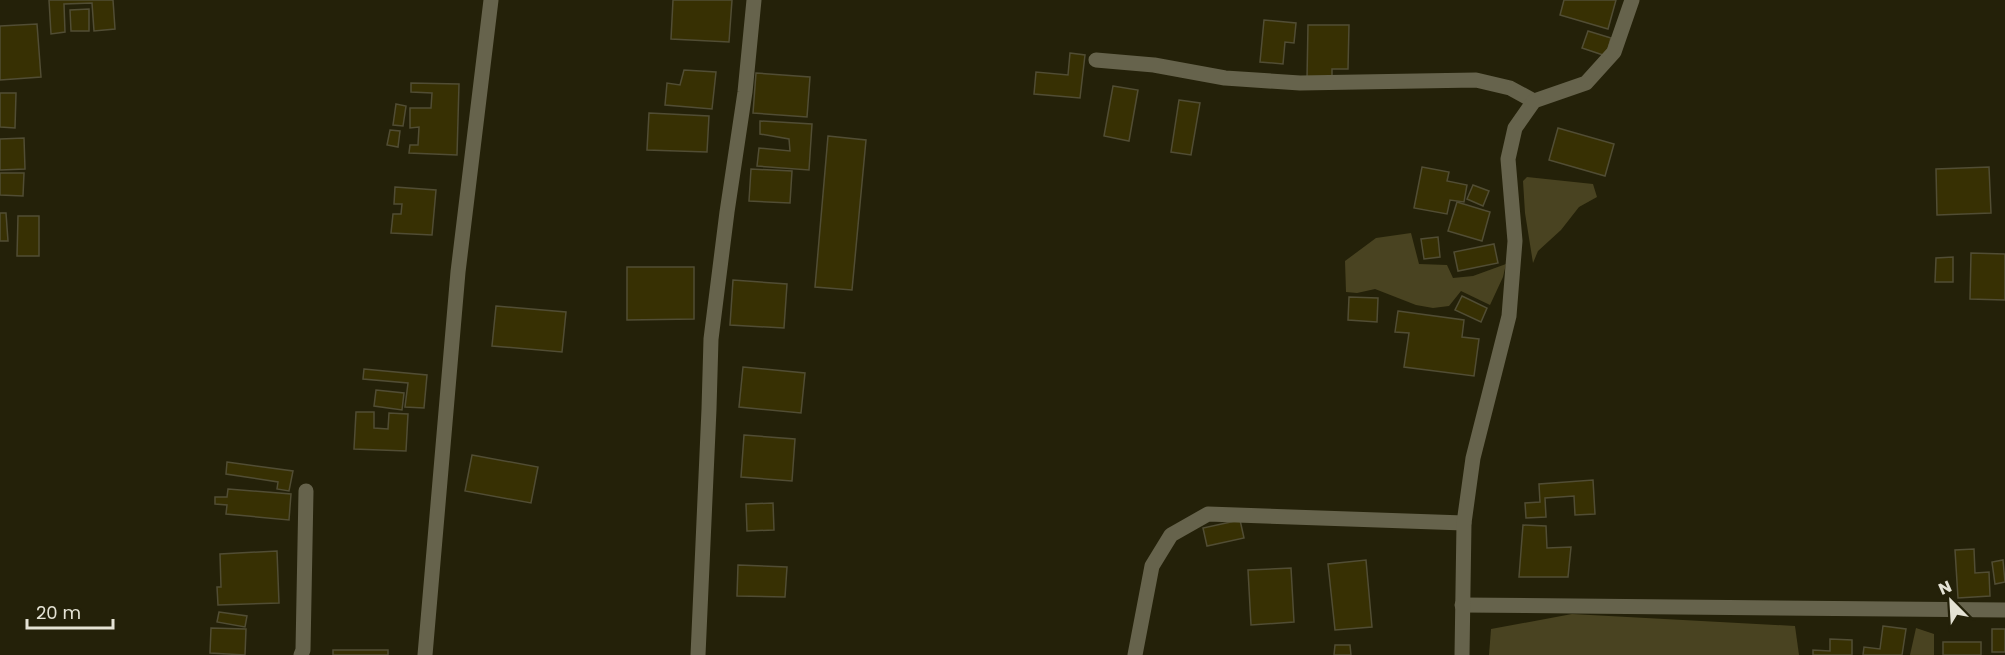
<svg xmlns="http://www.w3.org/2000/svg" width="2005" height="655" font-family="Poppins,sans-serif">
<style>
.green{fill:#494321}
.building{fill:#373003;stroke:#514d34;stroke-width:1.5}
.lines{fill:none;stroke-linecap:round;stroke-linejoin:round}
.minor{stroke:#66634c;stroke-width:15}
</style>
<rect width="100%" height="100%" fill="#242109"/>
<g class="green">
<polygon points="1527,177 1593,184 1597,197 1579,207 1561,230 1538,251 1533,263 1525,213 1523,181"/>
<polygon points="1411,233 1419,264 1447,265 1453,278 1473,276 1506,264 1503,277 1490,305 1461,291 1449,306 1433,308 1416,305 1375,289 1357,293 1346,292 1345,261 1376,238"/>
<polygon points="1572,614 1795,626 1799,655 1489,655 1491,629"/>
<polygon points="1916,628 1934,634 1934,655 1910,655"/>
</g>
<g class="building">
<polygon points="49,0 113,0 115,29 94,31 92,3 64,4 65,32 51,34"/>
<polygon points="673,0 732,0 729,42 671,39"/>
<polygon points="1564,0 1616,0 1608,29 1560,15"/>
<polygon points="89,9 89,31 71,31 70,10"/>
<polygon points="1264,20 1296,23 1294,43 1285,42 1283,64 1260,62"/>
<polygon points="37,24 41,77 0,80 0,26"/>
<polygon points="1308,25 1349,25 1348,69 1332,69 1332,79 1307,79"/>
<polygon points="1588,31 1611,38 1606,56 1582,48"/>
<polygon points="1070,53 1085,55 1080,98 1034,94 1036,72 1068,75"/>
<polygon points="684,70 716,72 712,109 665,105 667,83 680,85"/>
<polygon points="756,73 810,77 807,117 753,113"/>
<polygon points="411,83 459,84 457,155 409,153 410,145 418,145 419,127 410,128 410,108 431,108 432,93 411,92"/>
<polygon points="1113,86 1138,90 1129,141 1104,136"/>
<polygon points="0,93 16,93 15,128 0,127"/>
<polygon points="1179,100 1200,103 1191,155 1171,152"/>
<polygon points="396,104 406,106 403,126 393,125"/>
<polygon points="649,113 709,116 707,152 647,150"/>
<polygon points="760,121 812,124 809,170 757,166 759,148 790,151 789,139 760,134"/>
<polygon points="1558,128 1614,144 1605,176 1549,160"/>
<polygon points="390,130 400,131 398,147 387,145"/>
<polygon points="828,136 866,140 852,290 815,287"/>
<polygon points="24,138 25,169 0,170 0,139"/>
<polygon points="1422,167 1449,172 1447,181 1467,185 1464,202 1450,200 1447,214 1414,208"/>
<polygon points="1989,167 1991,213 1937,215 1936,169"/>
<polygon points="751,169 792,171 790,203 749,201"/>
<polygon points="0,173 24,173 23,196 0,195"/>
<polygon points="1473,185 1489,191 1483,206 1467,199"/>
<polygon points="395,187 436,190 432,235 391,233 393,214 401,214 402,204 394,204"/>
<polygon points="1457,202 1490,212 1482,241 1448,231"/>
<polygon points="0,213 6,213 8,241 0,241"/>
<polygon points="18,216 39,216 39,256 17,256"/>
<polygon points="1438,237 1440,257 1424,259 1421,239"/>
<polygon points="1494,244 1498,263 1458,271 1454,252"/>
<polygon points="1971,253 2005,254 2005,300 1970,299"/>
<polygon points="1953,257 1953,282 1935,282 1936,258"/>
<polygon points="627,267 694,267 694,319 627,320"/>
<polygon points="733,280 787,284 784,328 730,325"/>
<polygon points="1462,296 1487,308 1481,322 1455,310"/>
<polygon points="1349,297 1378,298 1377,322 1348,320"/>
<polygon points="496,306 566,312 562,352 492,346"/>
<polygon points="1398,311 1464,320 1462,337 1479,339 1474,376 1404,367 1409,333 1395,332"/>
<polygon points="743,367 805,373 801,413 739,407"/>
<polygon points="364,369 427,375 424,408 405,407 408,383 363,379"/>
<polygon points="376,390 404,393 402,410 374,406"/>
<polygon points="356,412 374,412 374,428 388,429 389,413 408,414 406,451 354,449"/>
<polygon points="744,435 795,439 792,481 741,477"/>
<polygon points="472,455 538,467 531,503 465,491"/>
<polygon points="227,462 293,471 289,491 277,489 278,482 226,474"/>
<polygon points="1593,480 1595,514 1575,515 1574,496 1545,498 1546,517 1526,518 1525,503 1540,502 1539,484"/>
<polygon points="228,489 291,494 289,520 226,514 227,505 215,504 215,497 227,497"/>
<polygon points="773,503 774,530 747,531 746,504"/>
<polygon points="1240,520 1244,538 1207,546 1203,528"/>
<polygon points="1523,525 1546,526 1547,548 1571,547 1568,577 1519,577"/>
<polygon points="1974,549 1975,573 1989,572 1990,596 1958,598 1955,550"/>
<polygon points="277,551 279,603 218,605 217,587 221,587 220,554"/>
<polygon points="1366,560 1372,627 1335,630 1328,564"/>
<polygon points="2003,560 2005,582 1995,584 1992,562"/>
<polygon points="738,565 787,567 785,597 737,596"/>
<polygon points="1291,568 1294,622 1251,625 1248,570"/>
<polygon points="219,612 247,616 245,627 217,622"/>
<polygon points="1883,626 1906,629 1902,655 1863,655 1864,647 1880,649"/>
<polygon points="211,628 246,629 245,655 210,653"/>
<rect x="1992" y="629" width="13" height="23"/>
<polygon points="1830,639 1852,640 1852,655 1813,655 1813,650 1830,651"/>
<rect x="1943" y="642" width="38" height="13"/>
<polygon points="1335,645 1350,645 1351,655 1334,655"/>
<rect x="333" y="650" width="55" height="5"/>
</g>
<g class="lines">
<g class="minor">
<polyline points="1096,60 1154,65 1225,78 1300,83 1476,80 1510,88 1534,101"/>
<polyline points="1462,605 2005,610"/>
<polyline points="301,655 303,650 306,491"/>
<polyline points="425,655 458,272 491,0"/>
<polyline points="698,655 709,409 711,339 727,212 745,92 754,0"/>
<polyline points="1135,655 1152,566 1171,535 1208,514 1464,523"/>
<polyline points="1462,655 1464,523 1473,458 1509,316 1515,241 1508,159 1515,128 1534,101 1586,83 1614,52 1632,0"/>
</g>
</g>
<g transform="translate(1951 601) rotate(336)" stroke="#242109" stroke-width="4.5" paint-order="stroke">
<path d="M0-4.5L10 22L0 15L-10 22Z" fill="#e5e3d5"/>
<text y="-9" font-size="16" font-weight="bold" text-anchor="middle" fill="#e5e3d5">N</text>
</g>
<path d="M27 619v9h86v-9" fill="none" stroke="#e5e3d5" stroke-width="3"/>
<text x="36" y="619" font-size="18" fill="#e5e3d5" stroke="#242109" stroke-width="4.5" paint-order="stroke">20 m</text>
</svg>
